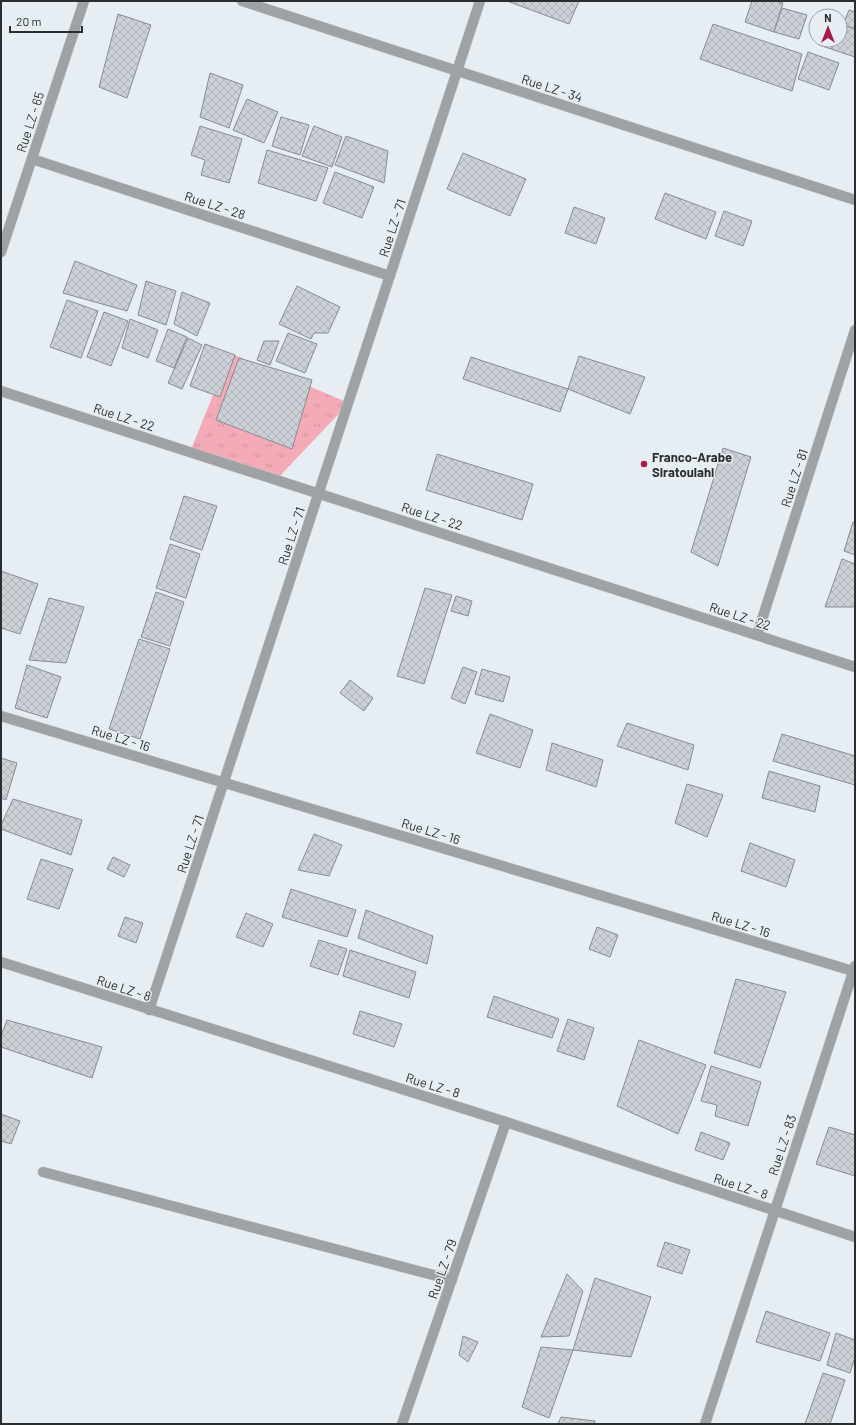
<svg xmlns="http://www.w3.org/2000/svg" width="856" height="1425" font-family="Barlow,sans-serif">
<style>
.park{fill:url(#park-tufts)}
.building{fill:url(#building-cross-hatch);stroke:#868c91}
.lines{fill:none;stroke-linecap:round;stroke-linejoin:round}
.minor-casing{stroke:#c5cbd0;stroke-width:11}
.minor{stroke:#9fa2a4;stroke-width:10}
.poi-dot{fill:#ab184a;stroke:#e7eef3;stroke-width:1.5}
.labels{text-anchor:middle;stroke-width:3;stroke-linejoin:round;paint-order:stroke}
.street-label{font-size:13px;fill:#2b2e2f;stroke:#e7eef3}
.poi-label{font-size:13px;font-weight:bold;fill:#2b2e2f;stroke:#e7eef3;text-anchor:start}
</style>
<defs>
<pattern id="park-tufts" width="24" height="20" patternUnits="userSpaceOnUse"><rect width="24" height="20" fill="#f4abb7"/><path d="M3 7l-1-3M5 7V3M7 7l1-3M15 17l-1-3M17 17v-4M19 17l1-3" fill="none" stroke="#d1939e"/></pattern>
<pattern id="building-cross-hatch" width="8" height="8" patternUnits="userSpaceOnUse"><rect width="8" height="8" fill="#cbd1d6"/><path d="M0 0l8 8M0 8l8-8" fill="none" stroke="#aeb4b8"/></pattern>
</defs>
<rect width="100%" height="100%" fill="#e7eef3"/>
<polygon class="park" points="230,353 349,403 276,480 190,452"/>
<g class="building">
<polygon points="507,1 579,1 569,24"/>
<polygon points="752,1 776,1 783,3 774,32 745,22"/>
<polygon points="782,8 807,15 799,39 774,32"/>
<polygon points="849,10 855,12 855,29 843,25"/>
<polygon points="118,14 151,25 127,98 99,87"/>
<polygon points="713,24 802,54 792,91 700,59"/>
<polygon points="840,24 855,29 855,57 819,45 820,40 840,40"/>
<polygon points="808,52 839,63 829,90 798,79"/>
<polygon points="210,73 243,85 229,128 200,117"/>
<polygon points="247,99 278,112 264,143 233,130"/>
<polygon points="281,117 309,125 300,155 272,146"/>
<polygon points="200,126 242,139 229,183 201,175 205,160 191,155"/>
<polygon points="314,126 342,137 332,167 302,156"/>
<polygon points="346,136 388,151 384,183 335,165"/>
<polygon points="267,150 328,168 316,201 258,183"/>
<polygon points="463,153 526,179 510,216 447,189"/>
<polygon points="335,172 374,187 362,218 323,203"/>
<polygon points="665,193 716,212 706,239 655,219"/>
<polygon points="574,207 605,218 596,244 565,233"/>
<polygon points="724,211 752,221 743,246 715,236"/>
<polygon points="75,261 137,285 127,311 63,293"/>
<polygon points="146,281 176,291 166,325 138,315"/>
<polygon points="297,286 340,307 328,333 314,333 311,339 279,324"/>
<polygon points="182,292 210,303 197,336 174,324"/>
<polygon points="67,300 98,311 81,358 50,347"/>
<polygon points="104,312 128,321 111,366 87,357"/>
<polygon points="130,319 158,330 148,358 122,348"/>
<polygon points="168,329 187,337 174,368 156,361"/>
<polygon points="288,333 317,344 305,373 276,361"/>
<polygon points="188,338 202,345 182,389 168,383"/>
<polygon points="264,341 279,341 270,365 257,360"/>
<polygon points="205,344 235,355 220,397 190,386"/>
<polygon points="579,356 645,377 630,414 568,389"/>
<polygon points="471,357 568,389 560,412 463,379"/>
<polygon points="239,358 312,380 292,449 216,420"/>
<polygon points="723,448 751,457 718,566 691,552"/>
<polygon points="437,454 533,484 522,520 426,490"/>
<polygon points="184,496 217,506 202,550 170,539"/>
<polygon points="853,522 855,523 855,555 844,551"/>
<polygon points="170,544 200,554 186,598 156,588"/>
<polygon points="842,559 855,564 855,607 825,607"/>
<polygon points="1,571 38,584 20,634 1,628"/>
<polygon points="425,588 452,595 424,684 397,676"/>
<polygon points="156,592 184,602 170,646 141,637"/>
<polygon points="456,596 472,601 468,616 451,611"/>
<polygon points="49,598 84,607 66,663 29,660"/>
<polygon points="139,639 170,649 140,739 109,729"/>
<polygon points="27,665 61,677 47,718 15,708"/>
<polygon points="463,667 477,672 465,704 451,698"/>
<polygon points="482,669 510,677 503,702 475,694"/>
<polygon points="350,680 373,698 364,711 340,693"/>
<polygon points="490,714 533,730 520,768 476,753"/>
<polygon points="627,723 694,745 688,770 617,746"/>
<polygon points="782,734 855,756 855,785 773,761"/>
<polygon points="552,743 603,760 596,787 546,770"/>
<polygon points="1,758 17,763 6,800 1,798"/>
<polygon points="769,771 820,786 815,812 762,798"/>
<polygon points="687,784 723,795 707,837 675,823"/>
<polygon points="13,799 82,820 71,855 1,829 1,825"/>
<polygon points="314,834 342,845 329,876 298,870"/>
<polygon points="750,843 795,860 786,887 741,871"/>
<polygon points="113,857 130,865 124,877 107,869"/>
<polygon points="41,859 73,869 59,909 27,899"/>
<polygon points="291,889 356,910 347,937 282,917"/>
<polygon points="366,910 433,936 427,964 358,938"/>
<polygon points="246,913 273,924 263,947 236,937"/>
<polygon points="125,917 143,923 136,943 118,936"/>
<polygon points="597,927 618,935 610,957 589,949"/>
<polygon points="319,940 347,949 338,975 310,966"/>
<polygon points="350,950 416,972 409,998 343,976"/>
<polygon points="736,979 786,992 760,1068 714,1053"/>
<polygon points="494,996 559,1019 552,1038 487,1017"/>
<polygon points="360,1011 402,1024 394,1047 353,1034"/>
<polygon points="568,1019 594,1028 584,1060 557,1051"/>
<polygon points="7,1020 102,1047 92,1078 1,1047 1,1036"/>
<polygon points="639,1040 706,1065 678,1134 617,1106"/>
<polygon points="711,1066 761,1082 748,1126 715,1116 717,1105 701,1101"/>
<polygon points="1,1114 20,1121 11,1144 1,1141"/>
<polygon points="829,1127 855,1135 855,1176 816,1164"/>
<polygon points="701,1132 730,1143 723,1160 695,1150"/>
<polygon points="665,1242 690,1250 682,1274 657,1266"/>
<polygon points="567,1274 583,1291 569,1336 541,1337"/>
<polygon points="595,1278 651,1297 631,1357 573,1350"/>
<polygon points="766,1311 830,1333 820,1361 756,1342"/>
<polygon points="836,1333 855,1340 855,1357 850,1373 827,1365"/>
<polygon points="463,1336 478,1342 468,1362 459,1355"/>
<polygon points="541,1347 573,1350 549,1418 522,1407"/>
<polygon points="823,1373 845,1380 830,1424 805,1424"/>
<polygon points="561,1417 595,1421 594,1424 558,1424"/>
</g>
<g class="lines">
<defs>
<g id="minor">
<polyline points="242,1 855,200"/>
<polyline points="32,159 390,276"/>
<polyline points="1,252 84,1"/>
<polyline points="1,391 855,667"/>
<polyline points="757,635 855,330"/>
<polyline points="1,716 853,971"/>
<polyline points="1,962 506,1122 855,1237"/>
<polyline points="149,1010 480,1"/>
<polyline points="43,1172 452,1280"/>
<polyline points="402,1424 506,1122"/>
<polyline points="705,1424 855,966"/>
</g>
</defs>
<use href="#minor" class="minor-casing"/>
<use href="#minor" class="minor"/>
</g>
<circle class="poi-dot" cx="644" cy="464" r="4"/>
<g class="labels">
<g class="street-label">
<text transform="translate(552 88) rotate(18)" y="5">Rue LZ - 34</text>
<text transform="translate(30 122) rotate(-72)" y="5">Rue LZ - 65</text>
<text transform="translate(215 205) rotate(18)" y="5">Rue LZ - 28</text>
<text transform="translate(392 228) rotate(-72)" y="5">Rue LZ - 71</text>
<text transform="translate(124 417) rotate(18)" y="5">Rue LZ - 22</text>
<text transform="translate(794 478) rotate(-72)" y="5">Rue LZ - 81</text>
<text transform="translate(432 516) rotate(18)" y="5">Rue LZ - 22</text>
<text transform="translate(291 536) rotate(-72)" y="5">Rue LZ - 71</text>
<text transform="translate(740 616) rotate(18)" y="5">Rue LZ - 22</text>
<text transform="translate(121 738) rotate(17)" y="5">Rue LZ - 16</text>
<text transform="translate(431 831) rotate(17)" y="5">Rue LZ - 16</text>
<text transform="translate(190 844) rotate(-72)" y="5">Rue LZ - 71</text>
<text transform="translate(741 924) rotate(17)" y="5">Rue LZ - 16</text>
<text transform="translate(124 988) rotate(18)" y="5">Rue LZ - 8</text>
<text transform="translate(433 1085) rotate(17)" y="5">Rue LZ - 8</text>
<text transform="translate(782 1145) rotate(-72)" y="5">Rue LZ - 83</text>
<text transform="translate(741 1186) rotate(18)" y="5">Rue LZ - 8</text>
<text transform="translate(442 1269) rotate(-71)" y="5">Rue LZ - 79</text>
</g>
<g class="poi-label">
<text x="652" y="462">Franco-Arabe<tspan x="652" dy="15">Siratoulahi</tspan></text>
</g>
</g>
<rect width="856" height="1425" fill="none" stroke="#2b2e2f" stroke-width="4"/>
<g transform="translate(828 28)"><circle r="19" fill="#e7eef3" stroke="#9ca1a5"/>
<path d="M0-3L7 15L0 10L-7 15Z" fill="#ab184a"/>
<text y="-6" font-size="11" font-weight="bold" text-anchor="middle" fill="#2b2e2f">N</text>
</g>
<path d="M10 26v6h72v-6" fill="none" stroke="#2b2e2f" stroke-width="2"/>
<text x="16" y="26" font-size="12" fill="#2b2e2f" stroke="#e7eef3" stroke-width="3" paint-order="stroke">20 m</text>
</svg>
